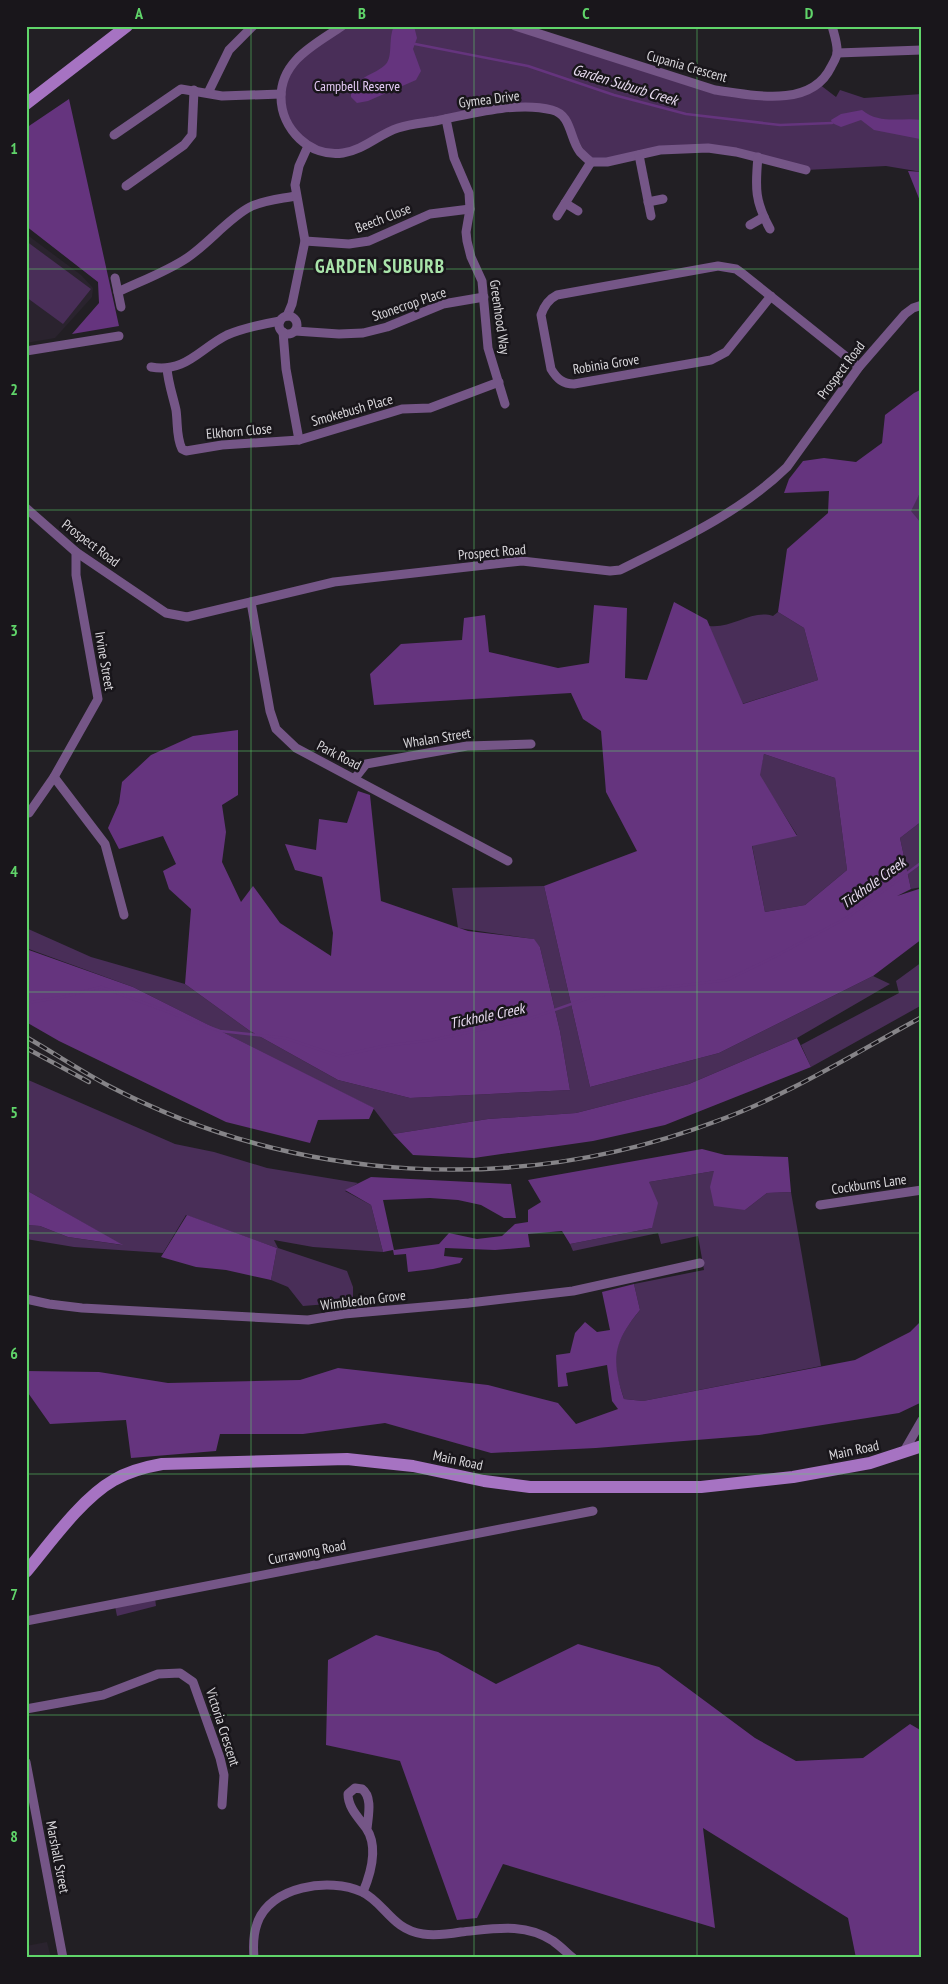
<svg xmlns="http://www.w3.org/2000/svg" width="948" height="1984" font-family="'PT Sans Narrow',sans-serif">
<style>
.built{fill:#2a232e}
.green{fill:#492e58}
.forest{fill:#65347e;fill-rule:evenodd}
.lines{fill:none;stroke-linecap:round;stroke-linejoin:round}
.stream{stroke:#65347e;stroke-width:2.5}
.minor{stroke:#755687;stroke-width:9}
.secondary{stroke:#a673c2;stroke-width:12}
.rail-casing{stroke:#868488;stroke-width:4.5}
.rail{stroke:#19161b;stroke-width:2.5;stroke-dasharray:8;stroke-linecap:butt}
.grid{fill:none;stroke:#60d56a;stroke-width:1;stroke-opacity:0.55}
.labels{text-anchor:middle;stroke-width:5;stroke-linejoin:round;paint-order:stroke}
.street-label{font-size:14px;fill:#d9d7db;stroke:#19161b}
.park-label{font-size:14px;fill:#e3c9f3;stroke:#19161b}
.water-label{font-size:15px;font-style:italic;fill:#e8dbf0;stroke:#19161b}
.district-label{font-size:19px;font-weight:bold;letter-spacing:1px;fill:#a9e4aa;stroke:#19161b}
.neatline{fill:none;stroke:#60d56a;stroke-width:2}
.grid-label{font-size:16px;text-anchor:middle;font-weight:bold;fill:#60d56a}
</style>
<rect width="100%" height="100%" fill="#221f24"/>
<g class="built">
<polygon points="26,234 81,275 93,288 92,297 55,338 26,343"/>
<polygon points="47,1942 51,1958 26,1958 26,1946"/>
</g>
<g class="green">
<polygon points="343,26 515,26 715,90 778,96 819,84 836,97 840,90 864,98 922,94 922,172 886,166 806,170 708,148 591,162 563,115 521,108 397,128 342,153 317,150 286,121 283,82 305,53"/>
<polygon points="26,241 91,289 63,324 26,297"/>
<polygon points="922,489 922,524 910,511"/>
<path d="M778 612 804 628 818 680 742 704 709 626C732 629 752 609 773 616Z"/>
<polygon points="764,754 835,778 847,870 805,905 765,912 752,845 797,835 759,775"/>
<polygon points="922,821 922,887 911,889 900,838"/>
<polygon points="544,886 590,1087 719,1053 873,976 890,984 797,1038 689,1084 576,1113 488,1119 393,1134 373,1108 133,987 26,948 26,928 91,957 185,984 250,1031 338,1080 410,1098 570,1090 560,1031 540,947 533,939 458,928 452,888"/>
<polygon points="922,962 922,1005 811,1067 801,1045 899,993 896,981"/>
<polygon points="26,1079 175,1144 214,1152 267,1168 358,1183 345,1191 371,1205 383,1252 313,1247 274,1240 278,1248 347,1271 353,1287 353,1302 303,1306 288,1287 271,1280 277,1248 186,1215 163,1253 74,1247 26,1239 26,1225 40,1226 68,1237 122,1245 26,1190"/>
<path d="M714 1171 745 1210 767 1193 791 1192 821 1366 643 1401 624 1399C621 1389 617 1379 616 1369 612 1346 627 1326 640 1310L634 1284 704 1270 698 1236 661 1244 658 1233 573 1251 570 1244 652 1228 649 1182Z"/>
<polygon points="155,1598 156,1606 117,1616 115,1606"/>
</g>
<g class="forest">
<path d="M394 26H414L417 38 413 49 421 71 416 80 368 101 357 103 351 97C350 78 376 75 386 64 393 56 388 39 394 26Z"/>
<polygon points="69,99 119,326 72,334 99,303 98,282 26,226 26,128"/>
<path d="M862 110C880 125 901 117 922 120V143L920 139 874 130 861 120 841 127 832 123 831 120 841 114Z"/>
<polygon points="908,171 922,172 922,206"/>
<path d="M922 389V489L911 511 922 524V821L900 838 911 889 897 896 922 888V939L873 976 719 1053 590 1087 544 886 637 851 606 792 601 731 583 719 571 693 374 705 370 674 401 644 462 640 464 618 485 615 489 652 558 668 589 663 594 605 627 608 625 678 647 680 674 602 707 620 743 704 818 680 804 628 778 612 787 549 828 513 829 491 784 493 789 479 803 461 824 458 856 462 882 443 885 415 914 393ZM764 754 835 778 847 870 805 905 765 912 752 846 797 836 760 775Z"/>
<polygon points="238,730 238,795 222,805 226,832 222,862 241,902 253,886 280,923 331,956 333,933 322,877 295,870 285,844 316,850 319,819 347,823 358,791 370,795 381,901 468,931 534,939 540,947 560,1031 570,1090 410,1098 338,1080 250,1031 185,984 191,909 169,889 163,871 176,864 163,836 119,849 108,828 119,803 122,782 151,755 193,736"/>
<polygon points="26,949 133,987 374,1108 369,1119 318,1120 310,1143 226,1122 59,1041 26,1022"/>
<polygon points="797,1038 811,1067 665,1125 593,1141 474,1158 413,1155 393,1134 488,1119 576,1113 689,1084"/>
<polygon points="702,1149 725,1155 788,1157 791,1192 767,1193 745,1210 714,1206 710,1187 714,1171 649,1182 658,1203 652,1228 570,1244 562,1231 528,1234 530,1247 495,1250 445,1248 444,1256 463,1258 460,1263 433,1269 408,1272 406,1254 394,1255 393,1250 383,1252 371,1205 345,1190 371,1177 511,1184 516,1218 504,1218 481,1205 458,1200 430,1198 383,1200 394,1250 439,1244 449,1233 477,1239 502,1236 515,1224 528,1222 528,1210 541,1202 528,1180"/>
<polygon points="26,1190 123,1245 68,1237 40,1226 26,1225"/>
<polygon points="187,1215 277,1248 271,1280 226,1270 196,1267 161,1257"/>
<path d="M634 1284 640 1310C613 1343 611 1359 624 1399L643 1401 855 1360 910 1332 922 1320V1402L899 1413 759 1435 596 1448 491 1453 385 1423 303 1434H220L216 1451 131 1458 126 1420 50 1424 26 1390V1371L99 1372 168 1383 300 1380 338 1368 488 1385 558 1403 576 1424 618 1409 612 1401 607 1365 566 1373 568 1386 558 1387 556 1355 570 1353 575 1333 585 1322 597 1332 610 1330 602 1292Z"/>
<polygon points="376,1635 438,1652 496,1684 578,1644 659,1667 755,1738 796,1761 863,1758 910,1724 922,1731 922,1958 856,1958 848,1918 703,1828 715,1928 503,1864 477,1918 457,1920 400,1761 326,1745 328,1660"/>
</g>
<g class="lines">
<g class="stream">
<polyline points="415,44 528,66 614,95 686,114 780,125 832,123"/>
<polyline points="32,1002 63,997 101,987 220,1031 285,1038 339,1056 384,1046 432,1040 526,1020 594,996 727,980 774,957 848,917 922,862"/>
</g>
<g class="minor">
<path d="M342 26C316 44 281 60 281 97 281 129 310 158 343 153 364 150 379 134 398 128 410 124 423 123 435 121 469 114 518 101 552 110 572 115 569 138 580 152 583 155 587 159 591 162H607L660 150 708 148 736 152 806 170"/>
<path d="M515 26 715 90C752 95 811 109 831 67 833 63 837 57 837 53 838 45 834 34 832 26"/>
<polyline points="837,53 922,50"/>
<polyline points="208,93 229,50 253,26"/>
<polyline points="446,119 454,158 469,193 470,209 466,232 467,241 471,257 482,281 488,348 505,404"/>
<polyline points="114,135 181,89 222,96 281,94"/>
<polyline points="639,155 651,216"/>
<path d="M758 157C755 188 755 202 770 229"/>
<polyline points="126,186 184,145 192,135 194,90"/>
<polyline points="648,202 663,199"/>
<polyline points="565,203 578,211"/>
<polyline points="557,216 591,162"/>
<polyline points="750,225 764,217"/>
<polyline points="305,241 349,244 369,241 430,214 470,209"/>
<polyline points="115,278 121,307"/>
<path d="M118 292C141 281 166 272 187 258 208 244 230 217 250 207 264 200 280 199 295 196"/>
<path d="M771 296 726 352 711 360 574 384C563 384 557 379 551 369L541 315C544 306 549 299 557 295L718 266 736 269 743 274 859 367"/>
<polyline points="287,316 292,304 305,241 295,185 299,166 308,146"/>
<circle cx="288" cy="325" r="9"/>
<polyline points="295,331 339,334 363,333 387,327 443,304 484,297"/>
<polyline points="283,332 286,369 299,440"/>
<polyline points="26,351 119,336"/>
<path d="M151 367C186 373 199 349 227 335 244 328 263 324 280 321"/>
<path d="M167 368C168 383 173 396 176 410 178 424 176 437 182 449L186 451 222 445 299 440 389 413 402 409 430 408 499 382"/>
<path d="M26 508 76 552 166 613 187 617 334 582 522 561 610 571 620 570C678 541 740 513 787 467L859 367 905 314 913 308 922 305"/>
<polyline points="251,602 270,711 276,729 296,748 508,861"/>
<polyline points="54,777 105,844 124,915"/>
<polyline points="355,778 366,764 467,746 531,744"/>
<polyline points="26,813 29,813 54,777 98,699 76,575 76,552"/>
<polyline points="820,1205 922,1190"/>
<polyline points="26,1299 49,1304 82,1308 308,1320 344,1314 469,1303 573,1291 700,1263"/>
<polyline points="903,1453 922,1420"/>
<polyline points="26,1621 593,1511"/>
<polyline points="26,1709 103,1695 158,1674 180,1673 193,1682 220,1758 224,1775 222,1805"/>
<polyline points="26,1762 63,1958"/>
<path d="M363 1892C371 1873 379 1847 366 1828 359 1818 348 1808 348 1794L355 1788 362 1789C373 1797 368 1817 367 1829"/>
<path d="M254 1958C253 1946 253 1935 257 1924 269 1886 330 1877 362 1892 384 1902 392 1930 423 1934 436 1936 449 1934 461 1932 493 1929 524 1922 553 1941 560 1946 566 1952 573 1958"/>
</g>
<g class="secondary">
<polyline points="26,104 127,26"/>
<path d="M26 1572C50 1543 82 1498 114 1480 129 1471 145 1467 162 1464L347 1459 413 1466 484 1481 530 1487H701L793 1477 870 1463 922 1446"/>
</g>
<defs>
<g id="rail">
<path d="M26 1037C54 1053 81 1071 109 1086 297 1184 519 1196 717 1121 789 1095 855 1053 922 1017"/>
<polyline points="26,1048 89,1082"/>
</g>
</defs>
<use href="#rail" class="rail-casing"/>
<use href="#rail" class="rail"/>
</g>
<path class="grid" d="M251 26V1958M474 26V1958M697 26V1958M26 269H922M26 510H922M26 751H922M26 992H922M26 1233H922M26 1474H922M26 1715H922"/>
<g class="labels">
<g class="street-label">
<text transform="translate(687 66) rotate(16)" y="5">Cupania Crescent</text>
<text transform="translate(489 99) rotate(-7)" y="5">Gymea Drive</text>
<text transform="translate(383 218) rotate(-21)" y="5">Beech Close</text>
<text transform="translate(409 304) rotate(-19)" y="5">Stonecrop Place</text>
<text transform="translate(500 317) rotate(82)" y="5">Greenhood Way</text>
<text transform="translate(606 364) rotate(-9)" y="5">Robinia Grove</text>
<text transform="translate(841 370) rotate(-53)" y="5">Prospect Road</text>
<text transform="translate(352 410) rotate(-16)" y="5">Smokebush Place</text>
<text transform="translate(239 431) rotate(-5)" y="5">Elkhorn Close</text>
<text transform="translate(91 543) rotate(37)" y="5">Prospect Road</text>
<text transform="translate(492 552) rotate(-5)" y="5">Prospect Road</text>
<text transform="translate(105 661) rotate(80)" y="5">Irvine Street</text>
<text transform="translate(437 738) rotate(-9)" y="5">Whalan Street</text>
<text transform="translate(339 755) rotate(27)" y="5">Park Road</text>
<text transform="translate(869 1184) rotate(-8)" y="5">Cockburns Lane</text>
<text transform="translate(363 1300) rotate(-7)" y="5">Wimbledon Grove</text>
<text transform="translate(854 1450) rotate(-12)" y="5">Main Road</text>
<text transform="translate(458 1460) rotate(12)" y="5">Main Road</text>
<text transform="translate(307 1552) rotate(-11)" y="5">Currawong Road</text>
<text transform="translate(223 1727) rotate(72)" y="5">Victoria Crescent</text>
<text transform="translate(58 1857) rotate(79)" y="5">Marshall Street</text>
</g>
<g class="park-label">
<text x="357" y="91">Campbell Reserve</text>
</g>
<g class="water-label">
<text transform="translate(625 85) rotate(17)" y="5">Garden Suburb Creek</text>
<text transform="translate(873 883) rotate(-36)" y="5">Tickhole Creek</text>
<text transform="translate(487 1016) rotate(-12)" y="5">Tickhole Creek</text>
</g>
<g class="district-label">
<text x="380" y="273">GARDEN SUBURB</text>
</g>
</g>
<rect width="948" height="1984" fill="none" stroke="#19161b" stroke-width="55"/>
<rect x="28" y="28" width="892" height="1928" class="neatline"/>
<g class="grid-label">
<text x="139" y="19">A</text>
<text x="362" y="19">B</text>
<text x="586" y="19">C</text>
<text x="809" y="19">D</text>
<text x="14" y="154">1</text>
<text x="14" y="395">2</text>
<text x="14" y="636">3</text>
<text x="14" y="877">4</text>
<text x="14" y="1118">5</text>
<text x="14" y="1359">6</text>
<text x="14" y="1600">7</text>
<text x="14" y="1842">8</text>
</g>
</svg>
